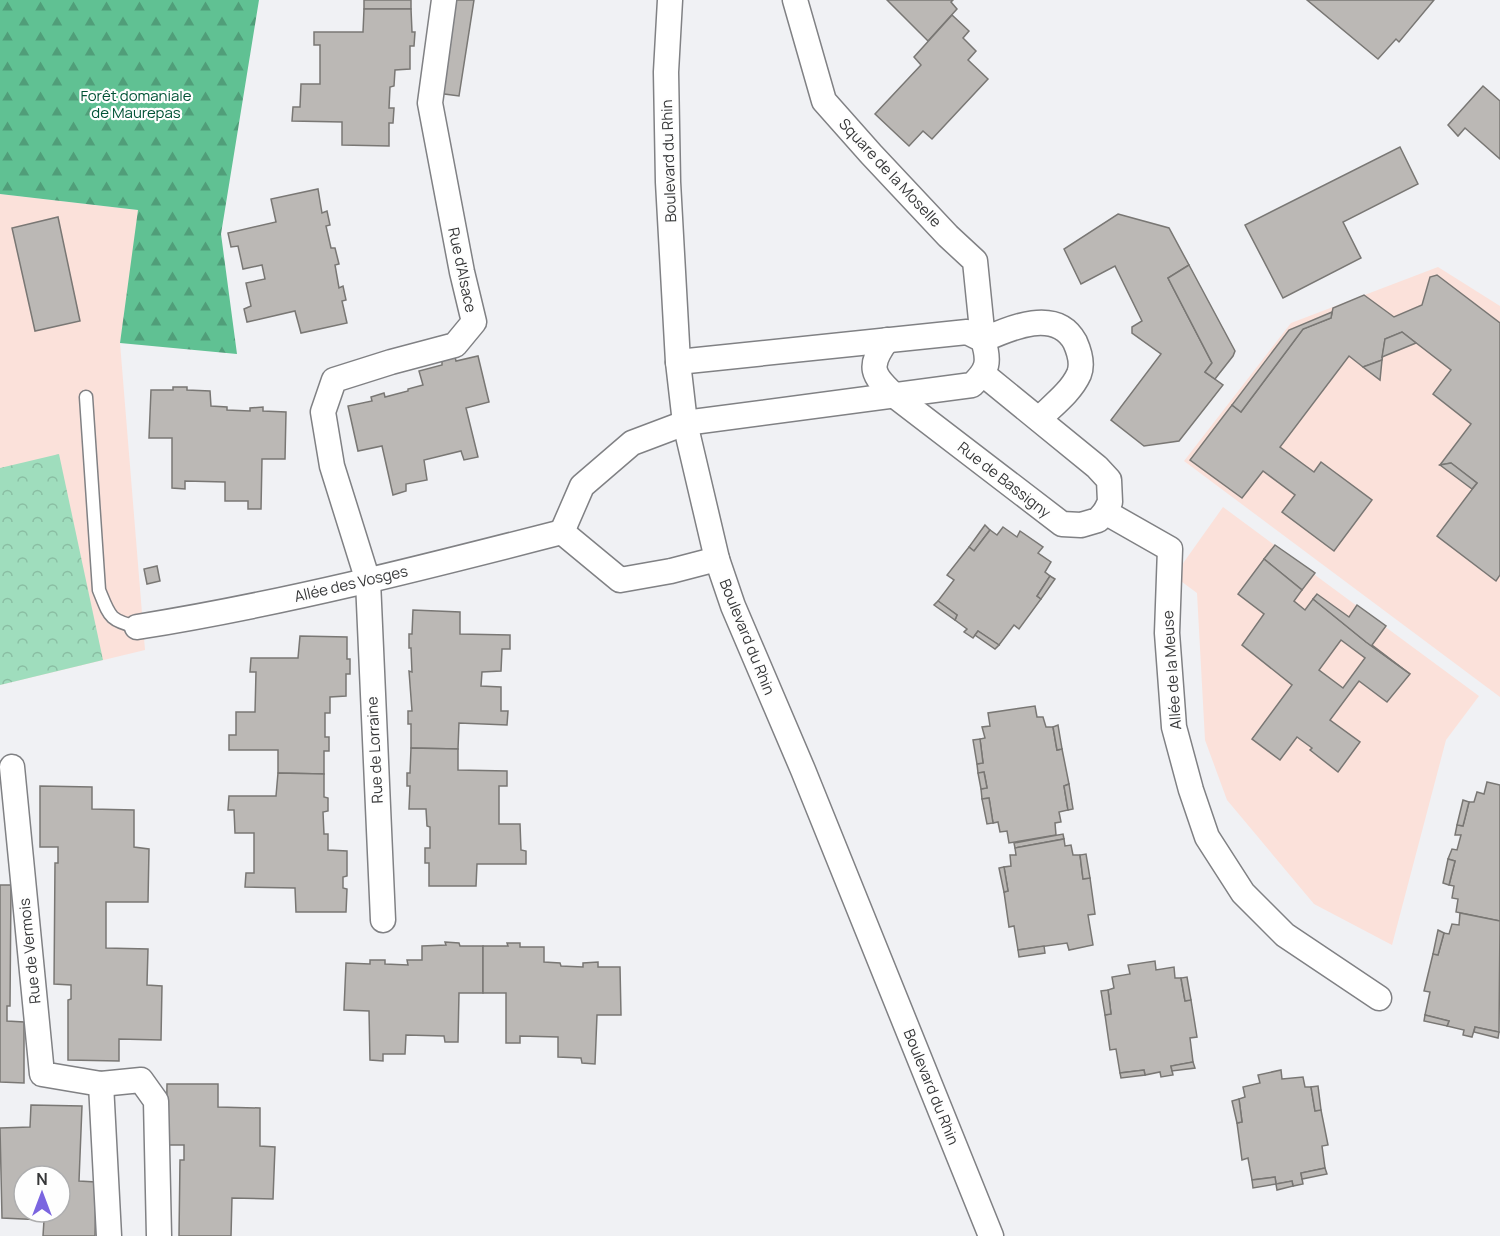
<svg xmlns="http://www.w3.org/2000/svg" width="1500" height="1236" font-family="Manrope,sans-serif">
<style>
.education{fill:#fbe1da}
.forest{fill:url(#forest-firs)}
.park{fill:url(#park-crowns)}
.building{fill:#bbb8b5;stroke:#797774;stroke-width:1.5;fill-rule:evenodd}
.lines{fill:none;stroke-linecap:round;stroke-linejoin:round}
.lane-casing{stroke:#808184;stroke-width:15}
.street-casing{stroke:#808184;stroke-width:27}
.lane{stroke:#fff;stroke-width:12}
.street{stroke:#fff;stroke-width:24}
.labels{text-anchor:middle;stroke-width:4.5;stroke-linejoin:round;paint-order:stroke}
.park-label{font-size:15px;fill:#005235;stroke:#fefefe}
.street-label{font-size:15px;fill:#363738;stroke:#fefefe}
</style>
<defs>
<pattern id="forest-firs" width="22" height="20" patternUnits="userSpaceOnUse" patternTransform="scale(1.5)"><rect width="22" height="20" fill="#60c193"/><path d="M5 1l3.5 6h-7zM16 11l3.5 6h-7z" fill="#509e79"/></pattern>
<pattern id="park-crowns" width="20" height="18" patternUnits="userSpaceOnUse" patternTransform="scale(1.5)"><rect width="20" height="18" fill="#9fddbd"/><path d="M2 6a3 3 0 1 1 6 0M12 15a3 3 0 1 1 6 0" fill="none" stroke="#8abea3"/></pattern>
</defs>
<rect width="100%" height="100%" fill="#f0f1f4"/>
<g class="education">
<polygon points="0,194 139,210 120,343 145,650 0,685"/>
<polygon points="1438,267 1500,306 1500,697 1184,461 1291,323"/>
<polygon points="1223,507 1479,696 1446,740 1392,945 1314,904 1227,800 1205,740 1197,593 1174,576"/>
</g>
<polygon class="forest" points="0,0 259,0 221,234 237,354 120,343 138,210 0,194"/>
<polygon class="park" points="59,454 103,660 0,685 0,468"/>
<g class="building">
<rect x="364" y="0" width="47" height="9"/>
<polygon points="451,0 474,0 459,96 437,93"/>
<polygon points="887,0 953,0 951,2 957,9 928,41"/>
<polygon points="1307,0 1434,0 1399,42 1396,39 1378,59"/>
<polygon points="364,9 411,9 412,32 415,32 414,46 410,46 410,69 395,70 394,86 390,87 389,108 394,108 393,123 389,123 389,146 342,145 342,122 292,121 293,107 300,107 301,84 320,84 320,45 314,45 314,32 363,32"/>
<polygon points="952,15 969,31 963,38 976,51 968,60 988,79 932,139 923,131 909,146 875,114 921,65 914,57"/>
<polygon points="1483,86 1500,101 1500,159 1465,128 1458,136 1448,125"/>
<polygon points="1400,147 1418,184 1343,222 1361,258 1283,298 1245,225"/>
<polygon points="318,189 322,213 327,211 330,225 326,226 331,248 335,248 339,264 335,265 339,288 343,286 346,300 342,301 347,323 301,333 295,311 247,322 244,309 251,306 246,283 265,279 262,265 243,269 238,246 231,247 228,233 276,222 271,199"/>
<polygon points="1118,214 1169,228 1189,265 1168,278 1212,363 1205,372 1223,385 1179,441 1144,446 1111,420 1161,354 1132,333 1132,327 1142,321 1115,266 1081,284 1064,249"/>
<polygon points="58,217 80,321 35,331 12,228"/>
<polygon points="1189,265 1235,351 1233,356 1215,379 1205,372 1212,363 1168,278"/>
<polygon points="1437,275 1500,323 1500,575 1496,581 1437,536 1477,483 1451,463 1440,465 1471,424 1433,394 1451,370 1402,332 1385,339 1382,360 1363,367 1349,356 1280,447 1314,472 1321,462 1372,500 1334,551 1282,512 1295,495 1263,471 1242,498 1190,460 1232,405 1241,412 1303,329 1331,318 1333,308 1364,295 1394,317 1422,305 1430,277"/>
<polygon points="1332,312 1331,318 1303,329 1241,412 1232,405 1289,330"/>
<polygon points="1402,332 1416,343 1382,357 1385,339"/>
<polygon points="478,356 489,402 466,408 478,457 464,460 461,451 424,460 427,480 406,484 406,491 393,495 382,446 358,451 348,406 372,401 371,397 384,393 385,397 408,391 408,389 423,385 419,371 442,365 442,361 455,357 456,361"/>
<polygon points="1382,360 1380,380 1363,367"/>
<polygon points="173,387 187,387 187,390 210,391 211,406 227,407 227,410 250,411 250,408 263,407 263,411 286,412 285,459 262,459 261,509 248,509 248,501 225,501 225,482 185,481 185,489 172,488 172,438 149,438 151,390 173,390"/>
<polygon points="1451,463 1477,483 1472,489 1440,465"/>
<polygon points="985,525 990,530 974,551 969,547"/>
<polygon points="1003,527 1017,537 1020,531 1043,547 1038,553 1051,562 1045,572 1050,576 1037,596 1041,599 1019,629 1014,625 999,645 978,631 973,638 964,632 967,629 955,620 957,615 938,601 954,580 947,575 969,547 974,551 990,530 997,535"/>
<polygon points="1275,545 1315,573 1302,590 1264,559"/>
<path d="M1264 559 1302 590 1294 601 1305 610 1313 599 1366 642 1410 674 1387 702 1359 681 1330 720 1360 742 1338 772 1310 750 1312 748 1297 737 1280 760 1252 739 1292 685 1242 645 1264 614 1238 594ZM1341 640 1365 658 1343 688 1319 670Z"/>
<polygon points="157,566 160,581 147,584 144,569"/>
<polygon points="1050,576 1055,579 1041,599 1037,596"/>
<polygon points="1317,594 1349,617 1357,605 1386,626 1372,645 1410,674 1366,642 1313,599"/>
<polygon points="938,601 957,615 955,620 934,605"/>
<polygon points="413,610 460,612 460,634 510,635 510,649 502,649 501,671 482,672 481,686 501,687 501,711 508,711 507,725 459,723 458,749 411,748 411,724 408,724 408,711 412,711 409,671 412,672 411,648 409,648 409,634 412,634"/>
<polygon points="978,631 999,645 995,649 975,635"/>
<polygon points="300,636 347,637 347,659 350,659 350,674 346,674 346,696 330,697 330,713 325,713 325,737 329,737 329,751 324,751 324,774 278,773 278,750 229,750 229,735 236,735 236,712 255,712 256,672 250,672 251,658 298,658"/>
<polygon points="1035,706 1037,717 1043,717 1046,727 1053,727 1057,750 1062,749 1069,784 1064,786 1068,810 1059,812 1061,822 1055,823 1056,835 1009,843 1007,831 1000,832 998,822 993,823 989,798 982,799 981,789 987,788 984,772 978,773 977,764 983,763 980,739 985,738 982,727 990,726 988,713"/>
<polygon points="1058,725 1062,749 1057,750 1053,727"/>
<polygon points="980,739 983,763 977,764 973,740"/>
<polygon points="411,748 458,749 458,770 507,771 507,786 499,786 499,824 520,824 521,850 526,851 526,864 477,864 476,886 429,886 429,863 425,863 425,848 430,848 430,827 427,826 426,809 409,809 410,786 407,786 407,773 410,773"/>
<polygon points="984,772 987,788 981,789 978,773"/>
<polygon points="278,773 324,774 324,797 328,798 328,811 323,812 324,834 328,834 328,850 347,851 347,876 343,877 343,888 347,889 346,912 296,912 295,888 245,887 246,873 254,873 254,833 235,833 234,810 228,810 229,796 276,796"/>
<polygon points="1487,782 1500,785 1500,921 1456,912 1458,899 1452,898 1454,886 1449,885 1455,861 1448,859 1452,849 1457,850 1461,835 1455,835 1457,825 1463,826 1469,802 1474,802 1477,792 1484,794"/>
<polygon points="1069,784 1073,809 1068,810 1064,786"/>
<polygon points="40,786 92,787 92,809 134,810 134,847 149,849 148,902 106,902 106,948 148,949 147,985 162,986 161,1040 119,1039 119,1061 68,1060 68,1000 71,999 71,985 54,984 55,863 58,863 58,847 40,847"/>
<polygon points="989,798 993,823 987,824 982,799"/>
<polygon points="1463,800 1469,802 1463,826 1457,825"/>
<polygon points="1063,834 1064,839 1015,848 1014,843"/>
<polygon points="1064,839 1065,846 1071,845 1073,855 1080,855 1083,879 1090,878 1095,914 1088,915 1093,945 1069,950 1067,943 1018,950 1014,926 1009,927 1004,892 1008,891 1004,867 1011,866 1010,855 1016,855 1015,848"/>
<polygon points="1086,854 1090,878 1083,879 1080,855"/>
<polygon points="1448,859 1455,861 1449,885 1443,883"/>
<polygon points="1004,867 1008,891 1004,892 999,868"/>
<polygon points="0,885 11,885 10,1006 7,1006 7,1021 24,1022 24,1083 0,1082"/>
<polygon points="1460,913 1500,921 1499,1032 1475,1027 1472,1037 1463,1035 1464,1030 1447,1026 1449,1021 1425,1015 1430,992 1424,991 1433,954 1438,955 1444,933 1449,934 1452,924 1459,925"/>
<polygon points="1438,930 1444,933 1438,955 1433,954"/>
<polygon points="445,942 459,943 460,946 483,946 483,993 459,993 458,1042 445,1042 444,1036 406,1035 405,1054 383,1054 383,1061 370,1060 369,1011 344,1010 346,963 370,964 370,960 385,960 385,964 408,965 407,960 422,960 422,946 446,945"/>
<polygon points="507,943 520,943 520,947 544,947 544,962 560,963 561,966 583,967 583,963 598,962 598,967 620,967 621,1015 597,1015 595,1064 582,1063 581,1058 558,1057 558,1037 520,1036 520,1043 506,1043 506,993 483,993 483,946 508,946"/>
<polygon points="1044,946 1045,953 1019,957 1018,950"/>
<polygon points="1155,961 1156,970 1174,967 1175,978 1181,978 1185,1001 1191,1000 1197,1037 1190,1038 1193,1062 1171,1066 1173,1075 1161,1077 1160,1072 1145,1075 1144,1070 1120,1073 1116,1049 1110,1050 1105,1015 1111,1014 1108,990 1114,988 1112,977 1130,974 1128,965"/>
<polygon points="1187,977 1191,1000 1185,1001 1181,978"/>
<polygon points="1108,990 1111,1014 1105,1015 1101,991"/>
<polygon points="1425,1015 1449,1021 1447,1026 1424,1021"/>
<polygon points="1475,1027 1499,1032 1498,1038 1474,1032"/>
<polygon points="1193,1062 1195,1068 1172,1071 1171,1066"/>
<polygon points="1144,1070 1145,1075 1121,1078 1120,1073"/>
<polygon points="1281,1070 1282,1079 1303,1077 1305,1087 1311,1087 1315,1111 1321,1110 1328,1145 1322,1146 1325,1168 1301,1173 1303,1184 1293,1186 1292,1181 1276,1184 1275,1177 1252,1180 1248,1158 1242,1160 1237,1123 1242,1122 1239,1099 1245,1097 1243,1087 1260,1083 1258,1075"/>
<polygon points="167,1084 218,1084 218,1107 260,1108 260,1146 275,1147 273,1199 232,1198 231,1236 179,1236 180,1160 184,1160 184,1145 166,1145"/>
<polygon points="1318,1086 1321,1110 1315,1111 1311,1087"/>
<polygon points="1239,1099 1242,1122 1237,1123 1232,1101"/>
<path d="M31 1105 82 1106 79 1181 96 1182 95 1236H43L44 1220 2 1218 0 1128 30 1127ZM24 1176H60V1212H24Z"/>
<polygon points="1325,1168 1327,1174 1302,1179 1301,1173"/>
<polygon points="1275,1177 1276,1184 1253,1188 1252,1180"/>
<polygon points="1292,1181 1293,1186 1277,1190 1276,1184"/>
</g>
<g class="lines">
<defs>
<path id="lane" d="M86 397 99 590C110 617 109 620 137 627"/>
<g id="street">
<polyline points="670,0 666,72 668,182 678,362 685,423 717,559 733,606 803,770 991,1236"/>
<path d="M795 0 824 101 871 154 948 236 975 261 983 340C1010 328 1056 307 1075 342 1079 351 1083 364 1079 374 1071 392 1052 406 1039 419"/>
<path d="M887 340C867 367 872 375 895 396L1062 524 1081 525 1098 520 1105 512 1110 502 1109 480 1097 467 983 374"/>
<polyline points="1105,512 1170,549 1167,633 1174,727 1191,790 1207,837 1243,893 1285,935 1379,998"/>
<path d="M562 532 582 486 632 443 685 423 972 385C988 370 990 362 983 340L967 332 678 362"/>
<polyline points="562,532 620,580 671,571 717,559"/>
<path d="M137 627C281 604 422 568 562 532"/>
<polyline points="12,767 42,1074 101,1084 141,1080 156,1101 159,1236"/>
<polyline points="383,920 368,581 332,466 323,412 334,380 391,362 455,345 474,322 462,272 430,103 444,0"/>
<polyline points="101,1084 109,1236"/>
</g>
</defs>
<use href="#lane" class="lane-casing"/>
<use href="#street" class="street-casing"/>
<use href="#lane" class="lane"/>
<use href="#street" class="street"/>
</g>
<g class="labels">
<g class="park-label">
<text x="136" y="101">Forêt domaniale<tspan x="136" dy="17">de Maurepas</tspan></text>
</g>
<g class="street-label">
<text transform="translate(669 161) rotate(-92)" y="5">Boulevard du Rhin</text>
<text transform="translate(890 173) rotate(47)" y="5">Square de la Moselle</text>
<text transform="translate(462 270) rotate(78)" y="5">Rue d'Alsace</text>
<text transform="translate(1004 480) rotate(38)" y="5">Rue de Bassigny</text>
<text transform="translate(351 584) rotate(-13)" y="5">Allée des Vosges</text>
<text transform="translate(747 637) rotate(68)" y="5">Boulevard du Rhin</text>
<text transform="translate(1172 670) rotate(-94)" y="5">Allée de la Meuse</text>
<text transform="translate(375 750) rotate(-93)" y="5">Rue de Lorraine</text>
<text transform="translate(30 951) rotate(-96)" y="5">Rue de Vermois</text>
<text transform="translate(931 1087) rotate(68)" y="5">Boulevard du Rhin</text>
</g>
</g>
<g transform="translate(42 1194)"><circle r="28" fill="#fefefe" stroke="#aeaeaf" stroke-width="1.5"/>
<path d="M0-4.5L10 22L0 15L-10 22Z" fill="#7b65e0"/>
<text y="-9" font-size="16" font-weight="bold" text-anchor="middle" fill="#363738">N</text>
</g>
</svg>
